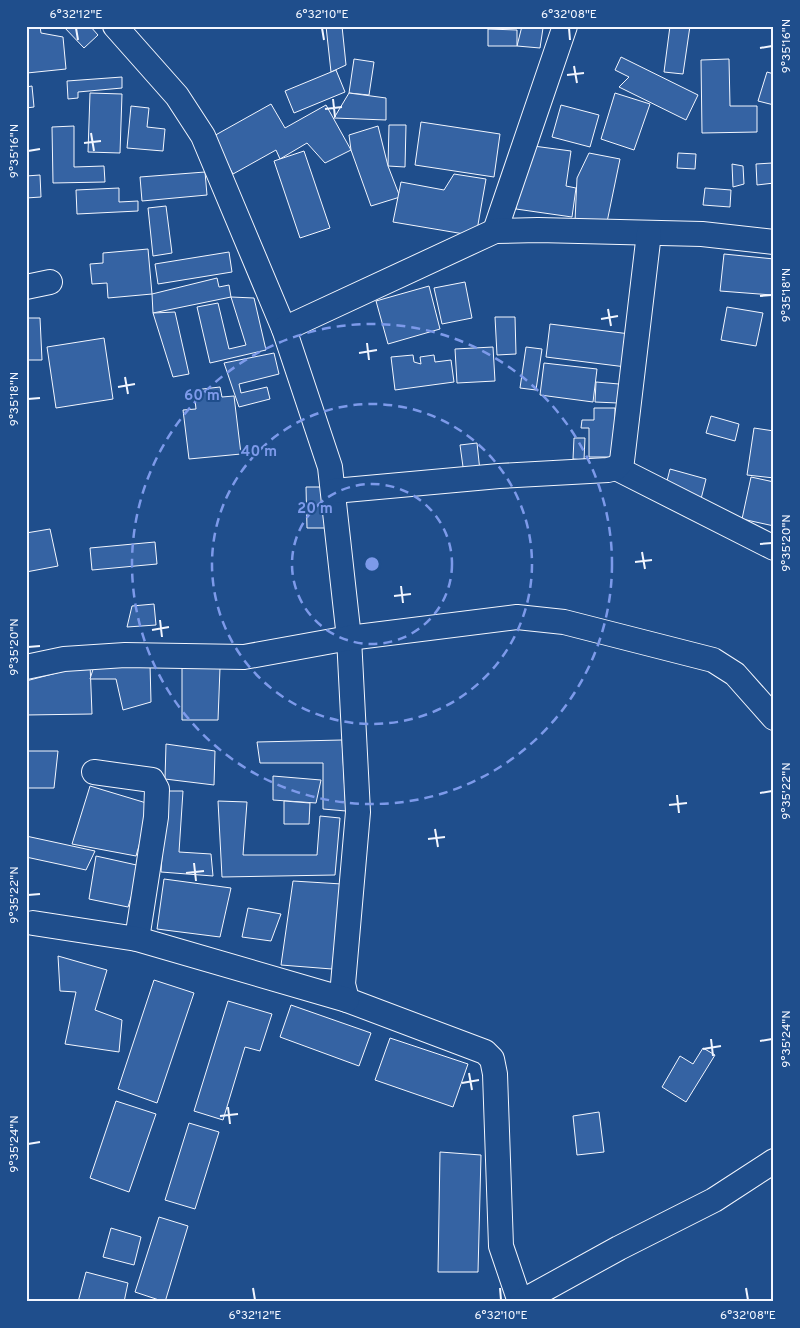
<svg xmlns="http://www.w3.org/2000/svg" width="800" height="1328" font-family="Overpass,sans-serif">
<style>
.building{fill:#3563a3;stroke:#f2f6ff}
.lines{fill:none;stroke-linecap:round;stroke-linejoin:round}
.street-casing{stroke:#f2f6ff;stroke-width:26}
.street{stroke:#1f4e8c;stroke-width:24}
.ticks{fill:none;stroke:#f2f6ff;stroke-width:2}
.ring{fill:none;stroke:#7d9aea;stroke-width:2.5;stroke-dasharray:9 6}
.centre{fill:#7d9aea;stroke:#1f4e8c;stroke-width:2.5}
.ring-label{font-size:15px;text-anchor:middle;font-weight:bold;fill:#7d9aea;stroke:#1f4e8c;stroke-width:4;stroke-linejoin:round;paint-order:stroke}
.neatline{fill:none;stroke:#f2f6ff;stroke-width:2}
.ticks-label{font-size:12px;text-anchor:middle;fill:#f2f6ff}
</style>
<rect width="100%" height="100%" fill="#1f4e8c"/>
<g class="building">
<polygon points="26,26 40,26 41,33 63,37 66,69 27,73"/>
<polygon points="63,26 90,26 98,35 84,48"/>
<polygon points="326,26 342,26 346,65 331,72"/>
<polygon points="522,26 543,28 540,48 517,46"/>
<polygon points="670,26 690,26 683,74 664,72"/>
<polygon points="488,29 517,30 517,46 488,46"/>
<polygon points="621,57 698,95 686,120 619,87 629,77 615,70"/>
<polygon points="354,59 374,62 369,95 349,93"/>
<polygon points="729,59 730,106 757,106 757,132 702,133 701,60"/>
<polygon points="336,70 345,92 294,113 285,91"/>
<polygon points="767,72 774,74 774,105 758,101"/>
<polygon points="122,77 122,88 78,92 78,98 68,99 67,81"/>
<polygon points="32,86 34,107 26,108 26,87"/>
<polygon points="90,93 122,94 120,153 88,152"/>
<polygon points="349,93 386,98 386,120 334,118"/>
<polygon points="615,93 650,104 634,150 601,139"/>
<polygon points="271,104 285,128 326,105 351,150 325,163 307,143 280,159 276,150 233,174 212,137"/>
<polygon points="561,105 599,115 590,147 552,137"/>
<polygon points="131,106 149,108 147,127 165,129 163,151 127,148"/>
<polygon points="421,122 500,134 494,177 415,165"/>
<polygon points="389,125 406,125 405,167 388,166"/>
<polygon points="74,126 74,167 104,166 105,182 53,183 52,127"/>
<polygon points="378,126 388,166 400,197 371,206 351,150 349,135"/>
<polygon points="526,145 571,151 566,186 576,188 572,217 516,209"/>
<polygon points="304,151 330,228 300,238 274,161"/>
<polygon points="589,153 620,159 606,227 575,221 577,178"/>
<polygon points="678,153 696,154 695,169 677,168"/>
<polygon points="772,163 774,183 757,185 756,164"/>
<polygon points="732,164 743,166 744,184 733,187"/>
<polygon points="205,172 207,195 142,201 140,177"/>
<polygon points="454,174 486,179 476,236 393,222 401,182 444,190"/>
<polygon points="40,175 41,197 26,198 26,176"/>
<polygon points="119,188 119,202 138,201 138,211 77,214 76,190"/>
<polygon points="705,188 731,190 730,207 703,205"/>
<polygon points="166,206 172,253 153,256 148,208"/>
<polygon points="148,249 152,294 108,298 107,283 92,284 90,264 103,263 103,253"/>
<polygon points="229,252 232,272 158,284 155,264"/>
<polygon points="724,254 774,259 772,295 720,291"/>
<polygon points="217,278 219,287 229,285 231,297 153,313 152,294"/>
<polygon points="465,282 472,318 442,324 434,288"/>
<polygon points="429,286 440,329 388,344 376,301"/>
<polygon points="231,297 254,298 266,350 210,363 197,307 218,303 229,349 246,345"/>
<polygon points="727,307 763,313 756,346 721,340"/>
<polygon points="175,312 189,374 173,377 153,313"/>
<polygon points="495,317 515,317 516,354 497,355"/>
<polygon points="26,318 40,318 42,360 28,360"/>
<polygon points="550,324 630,334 626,367 546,357"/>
<polygon points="104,338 113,399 56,408 47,347"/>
<polygon points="493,347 495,381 457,383 455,349"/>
<polygon points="526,347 542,349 536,390 520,388"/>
<polygon points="274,353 279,374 239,384 241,393 267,387 270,399 239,407 224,363"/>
<polygon points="413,355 414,362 421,364 420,357 434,355 435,362 451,360 454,382 395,390 391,357"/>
<polygon points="544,363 597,369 593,402 540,395"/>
<polygon points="596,382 619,384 618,403 595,402"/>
<polygon points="220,387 222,397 234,396 241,454 189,459 183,410 196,409 194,390"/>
<polygon points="594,408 615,408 615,457 589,457 589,428 581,428 582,420 594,420"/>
<polygon points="711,416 739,424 735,441 706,433"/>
<polygon points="754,428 774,431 774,478 747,475"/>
<polygon points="574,438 585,438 584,460 573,459"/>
<polygon points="477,443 480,471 464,474 460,445"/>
<polygon points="670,469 706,479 701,499 665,489"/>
<polygon points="751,477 774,482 774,526 742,519"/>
<polygon points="306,487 323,487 325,528 307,528"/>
<polygon points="50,529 58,566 26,572 26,533"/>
<polygon points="155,542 157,564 92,570 90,548"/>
<polygon points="154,604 156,625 127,627 132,606"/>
<polygon points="70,658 90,663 92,714 26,715 26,681 64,671"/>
<polygon points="95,663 150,664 151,702 123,710 116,679 90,679"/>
<polygon points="182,665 220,668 218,720 182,720"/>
<polygon points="342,740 346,811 323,809 323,763 260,763 257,742"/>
<polygon points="166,744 215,751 214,785 165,779"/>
<polygon points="26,751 58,751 54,788 26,788"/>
<polygon points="273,776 321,780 316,803 273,800"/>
<polygon points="90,786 153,805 149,811 136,856 72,844"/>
<polygon points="166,791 183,791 179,852 211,854 213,876 161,872"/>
<polygon points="218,801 247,802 243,855 317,855 320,816 340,818 335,875 222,877"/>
<polygon points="284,801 310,803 309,824 284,824"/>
<polygon points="26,836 95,851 86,870 26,857"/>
<polygon points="96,856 141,866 128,907 89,899"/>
<polygon points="164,879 231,888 220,937 157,929"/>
<polygon points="293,881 342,884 332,969 281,965"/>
<polygon points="248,908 281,914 271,941 242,937"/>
<polygon points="58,956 107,970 95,1010 122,1020 119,1052 65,1044 76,992 60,991"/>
<polygon points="154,980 194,993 157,1103 118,1089"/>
<polygon points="228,1001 272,1014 260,1051 245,1047 223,1120 194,1111"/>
<polygon points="291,1005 371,1033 359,1066 280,1037"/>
<polygon points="390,1038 468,1064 453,1107 375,1080"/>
<polygon points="703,1048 715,1055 686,1102 662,1087 680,1056 693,1064"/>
<polygon points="116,1101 156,1114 129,1192 90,1178"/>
<polygon points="599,1112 604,1152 577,1155 573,1116"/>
<polygon points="189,1123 219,1132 195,1209 165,1200"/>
<polygon points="440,1152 481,1155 478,1272 438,1272"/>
<polygon points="159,1217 188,1226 165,1302 135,1292"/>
<polygon points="111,1228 141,1237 134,1265 103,1257"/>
<polygon points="86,1272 128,1283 124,1302 78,1302"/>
</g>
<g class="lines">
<defs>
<g id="street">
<polyline points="115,26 177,96 203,136 284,329 330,467 349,638 358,812 343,984 347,1000 485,1052 492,1059 495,1074 501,1246 520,1302"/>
<polyline points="495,231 565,26"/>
<polyline points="26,287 50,282"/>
<polyline points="284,329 495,231 538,230 702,234 774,242"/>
<polyline points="616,468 774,548"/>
<polyline points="334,491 499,476 608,470 616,468 622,461 649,233"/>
<polyline points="26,667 64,659 125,655 244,657 349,638 517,617 564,622 713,660 735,674 774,718"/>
<polyline points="94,772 152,780 157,789 156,817 137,939"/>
<polyline points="33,923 137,939 347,1000"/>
<polyline points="521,1302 619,1248 714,1200 774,1161"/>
</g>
</defs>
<use href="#street" class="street-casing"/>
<use href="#street" class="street"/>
</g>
<path class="ticks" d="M76 28 78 40M322 28 324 40M569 28 570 40M760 48 772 46M574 66 577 83M567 75 584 73M333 99 335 117M325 109 342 107M91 133 94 151M84 143 101 141M28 151 40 149M760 296 772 295M608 309 611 326M601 319 618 316M367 343 369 360M359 353 377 350M125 377 128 394M118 387 135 384M28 399 40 398M760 544 772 543M642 552 645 569M635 562 652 560M401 586 403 603M394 596 411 594M160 620 162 637M152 630 169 627M28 647 40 646M760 793 772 791M677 795 679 813M669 805 687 803M435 829 438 847M428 839 445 837M194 863 196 881M186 873 204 871M28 895 40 894M711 1039 713 1056M760 1041 772 1039M703 1049 721 1046M469 1073 472 1090M462 1083 479 1080M228 1107 230 1124M220 1116 238 1114M28 1144 40 1142M253 1288 255 1300M500 1288 501 1300M746 1288 748 1300"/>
<g class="ring">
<circle cx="372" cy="564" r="80"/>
<circle cx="372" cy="564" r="160"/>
<circle cx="372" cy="564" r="240"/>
</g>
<circle cx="372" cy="564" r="8" class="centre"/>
<g class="ring-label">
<text x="202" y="400">60 m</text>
<text x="259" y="456">40 m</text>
<text x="315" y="513">20 m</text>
</g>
<rect width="800" height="1328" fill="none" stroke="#1f4e8c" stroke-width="55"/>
<rect x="28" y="28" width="744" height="1272" class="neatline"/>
<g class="ticks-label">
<text x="76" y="18">6°32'12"E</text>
<text x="322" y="18">6°32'10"E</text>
<text x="569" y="18">6°32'08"E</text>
<text transform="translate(786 46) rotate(-90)" y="4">9°35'16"N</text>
<text transform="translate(14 151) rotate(-90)" y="4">9°35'16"N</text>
<text transform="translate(786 295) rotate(-90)" y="4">9°35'18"N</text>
<text transform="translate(14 399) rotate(-90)" y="4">9°35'18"N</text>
<text transform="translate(786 543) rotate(-90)" y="4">9°35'20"N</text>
<text transform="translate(14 647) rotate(-90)" y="4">9°35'20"N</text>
<text transform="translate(786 791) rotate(-90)" y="4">9°35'22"N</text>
<text transform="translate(14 895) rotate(-90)" y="4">9°35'22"N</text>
<text transform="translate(786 1039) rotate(-90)" y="4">9°35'24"N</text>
<text transform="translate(14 1144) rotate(-90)" y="4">9°35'24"N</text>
<text x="255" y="1319">6°32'12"E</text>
<text x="501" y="1319">6°32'10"E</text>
<text x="748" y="1319">6°32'08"E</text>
</g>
</svg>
